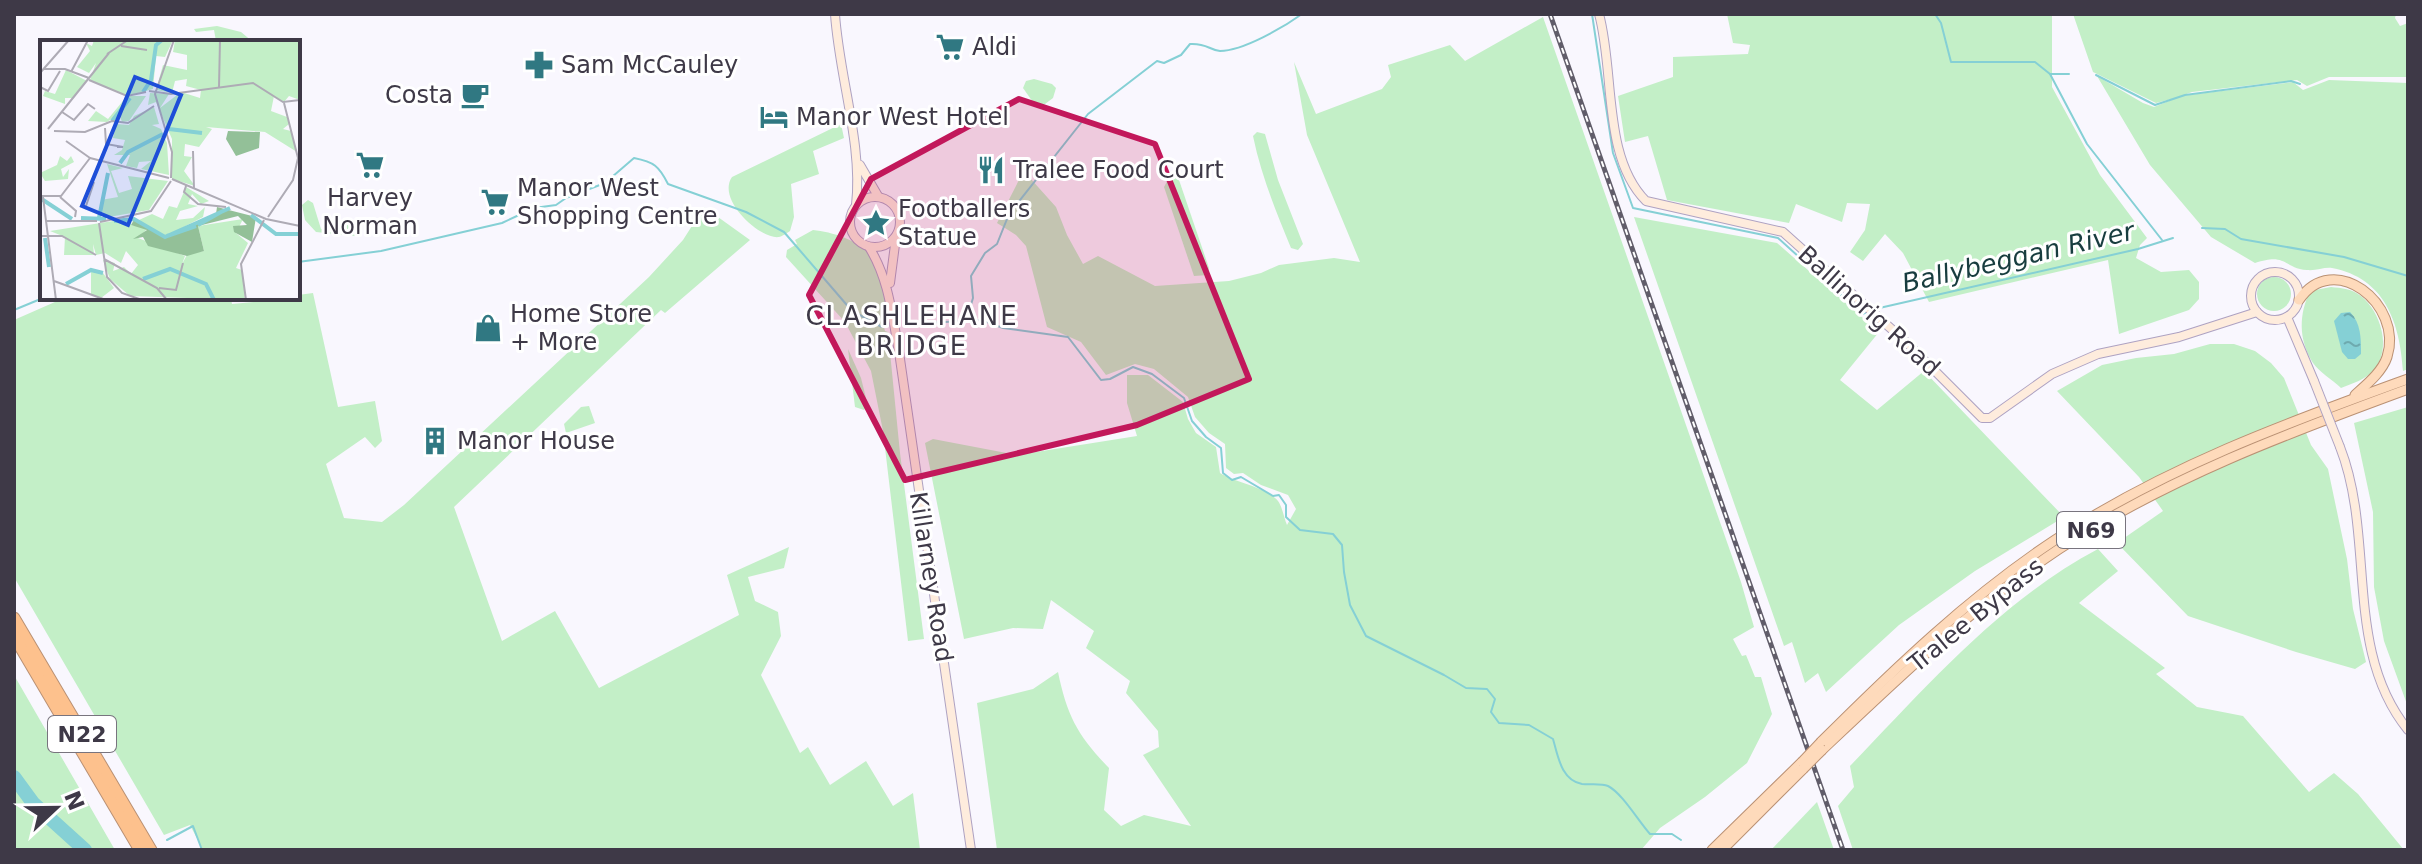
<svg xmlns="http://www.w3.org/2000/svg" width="2422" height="864" font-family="'DejaVu Sans',sans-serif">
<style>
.green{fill:#c3efc7}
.water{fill:url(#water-ripples)}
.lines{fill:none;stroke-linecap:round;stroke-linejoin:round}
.stream{stroke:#85d0d5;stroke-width:2}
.river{stroke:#85d0d5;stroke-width:14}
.secondary-casing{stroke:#aea2c2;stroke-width:10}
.primary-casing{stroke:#ba9174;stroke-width:11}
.highway-casing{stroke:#ba9174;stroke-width:13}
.secondary{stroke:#feecdd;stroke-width:8}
.primary{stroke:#fedabb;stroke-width:9}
.highway{stroke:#fdc18d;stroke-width:11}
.rail-casing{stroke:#615d6a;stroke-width:5}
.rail{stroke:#fff;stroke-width:2;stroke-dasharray:6;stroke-linecap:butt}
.secondary-bridge-casing{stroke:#aea2c2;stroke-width:10;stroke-linecap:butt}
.primary-bridge-casing{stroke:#ba9174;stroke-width:11;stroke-linecap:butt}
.secondary-bridge{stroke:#feecdd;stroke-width:8}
.primary-bridge{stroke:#fedabb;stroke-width:9}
.marked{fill:#c2185b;fill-opacity:0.2;stroke:#c2185b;stroke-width:6;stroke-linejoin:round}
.labels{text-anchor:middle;stroke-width:6;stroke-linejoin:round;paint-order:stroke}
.shield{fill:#fff;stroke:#78747e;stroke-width:2}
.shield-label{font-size:22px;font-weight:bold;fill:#3e3947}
.poi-label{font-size:24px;fill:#3e3947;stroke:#fff;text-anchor:start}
.street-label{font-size:24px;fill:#3e3947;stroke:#fff}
.water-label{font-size:26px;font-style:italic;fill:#183d3f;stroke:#fff}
.neighbourhood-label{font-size:26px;letter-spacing:2px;fill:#3e3947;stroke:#fff}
.inset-river{fill:none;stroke:#85d0d5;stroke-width:4}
.inset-road{fill:none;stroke:#aeabb5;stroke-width:2}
.view{fill:#1d4ed8;fill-opacity:0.15;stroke:#1d4ed8;stroke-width:4}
.inset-edge{fill:none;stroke:#3e3947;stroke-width:4}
</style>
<defs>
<pattern id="water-ripples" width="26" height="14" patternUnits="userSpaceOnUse" patternTransform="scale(2)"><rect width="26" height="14" fill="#85d0d5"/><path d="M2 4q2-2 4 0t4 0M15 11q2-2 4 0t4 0" fill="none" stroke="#6eaaaf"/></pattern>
</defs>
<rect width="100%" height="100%" fill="#f9f7fe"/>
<g class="green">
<polygon points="1727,14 2052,14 2052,87 2100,175 2147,238 2140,245 2136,258 2161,272 2189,270 2199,282 2199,299 2189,310 2119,334 2108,260 1929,302 1903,253 1885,234 1863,261 1850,252 1865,230 1870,204 1847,203 1842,222 1796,204 1789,223 1667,200 1648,136 1625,142 1618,96 1673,77 1673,57 1748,54 1750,45 1733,43"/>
<path d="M2073 14H2396L2395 18 2400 26 2408 23V77H2329L2307 86 2297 80 2192 92 2181 96 2293 82 2303 90 2329 80 2408 83V369L2403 371C2400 323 2385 278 2332 268 2324 267 2316 271 2307 270 2283 268 2287 252 2255 263L2211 237 2150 165 2097 76 2143 103 2154 107 2179 97 2156 103 2093 72Z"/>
<path d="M1543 17 1741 582 1754 627 1733 639 1742 656 1746 655 1755 677H1761L1772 714 1747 763 1705 797 1660 828 1641 850H997L977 703 1033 689 1058 672C1067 716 1078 736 1109 768L1104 810 1121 826 1144 815 1191 826 1143 755 1159 747 1158 731 1126 693 1130 681 1086 648 1094 631 1051 600 1043 629 1013 628 964 639 925 443 933 439 1017 455 1137 436 1127 403V375H1148L1183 402 1188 419 1196 433 1216 447 1220 473C1234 482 1266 487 1278 501 1282 506 1284 518 1287 525L1296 509 1288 495 1261 485 1243 473 1234 474 1226 468 1225 444 1209 433 1195 417 1188 397 1154 369 1135 364 1106 375 1081 342 1047 327 1026 246 1016 235 997 223 1020 178H1030L1056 207 1067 235 1083 264 1098 256 1155 286 1229 281 1261 273 1279 265 1334 258 1360 262 1307 135 1294 62 1316 114 1382 89 1391 77 1388 65 1450 45 1465 61Z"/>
<polygon points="217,26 241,32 253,42 211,42 216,41 214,30 196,32 194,29"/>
<polygon points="1034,79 1052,84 1056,88 1053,98 1041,107 1035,105 1023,88 1026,81"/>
<path d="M841 124 844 138 813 151 819 174 791 184 794 217 790 231C789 232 781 237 779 237 761 240 716 200 732 177Z"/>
<path d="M1257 132 1265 134 1278 180 1303 244 1298 250 1291 248C1276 212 1261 175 1253 136Z"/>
<polygon points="1174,175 1178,177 1209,268 1208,275 1194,276 1164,187 1170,176"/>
<polygon points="308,200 313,203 321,229 351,224 355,236 316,232 305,220 302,205"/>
<polygon points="704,207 750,240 665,313 661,310 454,507 502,641 555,611 599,688 739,615 727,575 789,547 784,568 748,577 755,601 778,612 781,636 761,675 800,753 808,747 830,785 866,761 893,806 913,793 920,850 203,850 190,825 164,835 14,577 14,320 64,298 231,298 232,304 298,298 298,295 313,293 338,407 375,401 382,441 375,448 365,437 326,464 344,518 382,522 404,505 649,277 683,240"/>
<polygon points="1634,217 1777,243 1879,332 1840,380 1877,410 1924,371 2064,517 1975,571 1899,625 1826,692 1818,673 1805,683 1792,642 1784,646"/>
<path d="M813 230C833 232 862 241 874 259 883 273 886 304 888 320H882L885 331 888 332 900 453 924 639 908 641 883 431 871 371 845 322 786 257 787 250 797 244 795 240Z"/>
<circle cx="2274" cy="294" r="17"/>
<path d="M2331 287C2342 288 2352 289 2361 296 2381 312 2392 349 2374 370 2365 380 2353 383 2341 388 2333 380 2319 372 2313 363 2298 339 2299 314 2310 291Z"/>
<polygon points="2210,344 2234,344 2255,351 2271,363 2284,378 2311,445 2328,469 2347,559 2353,609 2366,662 2355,669 2296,652 2188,616 2117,543 2163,511 2139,477 2057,391 2102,365 2136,358 2174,354"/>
<polygon points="848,349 861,378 868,406 864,410 855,407"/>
<polygon points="589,406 595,423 566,433 564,424 581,407"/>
<polygon points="2408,407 2408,707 2384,641 2374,587 2373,512 2354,423"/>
<path d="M2098 549 2118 571 2079 603 2165 668 2156 674 2197 707 2243 716 2309 792 2334 773 2358 794 2404 850H1853L1838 806 1854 787 1850 766C1926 687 2000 601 2098 549Z"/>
<polygon points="14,675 115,850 92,850 87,843 75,850 14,850"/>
<polygon points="1817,802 1834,850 1771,850"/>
</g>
<path class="water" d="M2350 312C2361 323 2361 338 2361 354L2355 359H2348L2342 352 2334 321 2341 313Z"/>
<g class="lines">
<g class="stream">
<polyline points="1592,14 1613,153 1633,208 1778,238 1862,314 1865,313"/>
<polyline points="1935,14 1941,23 1951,62 2035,62 2050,74 2069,74"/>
<polyline points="2050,74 2087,144 2162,240"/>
<polyline points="2096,75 2155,105 2185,95 2291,81 2300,84"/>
<polyline points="2202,228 2225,229 2241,239 2344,257 2408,276"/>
<path d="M298 262 381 251 502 223 534 208 556 205 566 198 605 183 634 158C654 162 659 166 668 184L746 212 784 232 852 311 882 327"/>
<polyline points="1875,309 2138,249 2173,238"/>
<polyline points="14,310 43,298"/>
<path d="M966 321 973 298 971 276 985 253 997 244 1009 214 1088 114 1157 61 1164 63 1181 55 1190 44C1207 43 1209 50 1220 51 1243 51 1284 27 1302 14"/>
<path d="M908 324 982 320 1003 328 1068 337 1101 380 1110 379 1133 367 1152 374 1184 398 1192 421 1206 437 1221 448 1223 473 1232 480 1241 477 1273 496 1279 495 1286 505V517L1300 530 1333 534 1342 545 1344 572 1350 605 1366 636 1444 675 1466 688 1487 689 1495 699 1491 712 1499 723 1529 725 1553 739C1558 756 1561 780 1582 784 1590 785 1601 783 1608 786 1622 793 1639 822 1650 834H1672L1681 840"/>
<polyline points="167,840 193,826 202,850"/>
<polyline points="84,849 85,850"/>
</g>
<polyline class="river" points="14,777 33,803 85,850"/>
<defs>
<g id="secondary">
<path d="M835 14C839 76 863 145 856 205"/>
<path d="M1599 14C1615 72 1602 157 1646 201L1783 232 1906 342 1982 418H1990L2052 374 2098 354 2179 337 2257 312"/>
<polyline points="860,165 878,196"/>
<circle cx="875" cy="222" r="25"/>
<path d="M869 247C889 279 892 315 899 352L971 850"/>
<circle cx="2275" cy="296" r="24"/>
<polyline points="890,283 896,237"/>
<polyline points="2287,317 2314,381"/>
<path d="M2340 447C2376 539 2343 650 2408 730"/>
</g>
<g id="primary">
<path d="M2299 300C2333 249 2404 304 2387 357 2382 372 2367 384 2355 395"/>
<path d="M1821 742C1894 669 1969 597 2055 540 2164 468 2286 423 2408 379"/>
<path d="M1822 750C1898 678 1972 607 2059 549 2167 478 2288 433 2408 389"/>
<polyline points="1712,850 1802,762"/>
<polyline points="1722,850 1803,769"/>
</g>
<g id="highway">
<polyline points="14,618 151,850"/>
<polyline points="14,636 140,850"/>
</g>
</defs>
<use href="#secondary" class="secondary-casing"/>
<use href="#primary" class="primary-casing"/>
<use href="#highway" class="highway-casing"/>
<use href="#secondary" class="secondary"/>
<use href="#primary" class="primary"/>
<use href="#highway" class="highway"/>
<defs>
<polyline id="rail" points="1550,14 1843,850"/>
</defs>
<use href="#rail" class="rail-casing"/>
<use href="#rail" class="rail"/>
<defs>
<polyline id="secondary-bridge" points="2314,381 2340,447"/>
<g id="primary-bridge">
<polyline points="1802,762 1821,742"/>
<polyline points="1803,769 1822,750"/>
</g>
</defs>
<use href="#secondary-bridge" class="secondary-bridge-casing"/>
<use href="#primary-bridge" class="primary-bridge-casing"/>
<use href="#secondary-bridge" class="secondary-bridge"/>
<use href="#primary-bridge" class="primary-bridge"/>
</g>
<path class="marked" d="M1019 99 1155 144 1249 379 1137 425 905 480 809 295 871 179Z"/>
<defs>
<symbol id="supermarket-bare" viewBox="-9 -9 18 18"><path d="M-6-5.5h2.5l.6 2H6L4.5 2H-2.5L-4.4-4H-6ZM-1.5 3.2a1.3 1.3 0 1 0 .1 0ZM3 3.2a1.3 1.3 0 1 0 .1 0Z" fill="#307882" stroke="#fff" stroke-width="2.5" paint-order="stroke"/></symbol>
<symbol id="pharmacy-bare" viewBox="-9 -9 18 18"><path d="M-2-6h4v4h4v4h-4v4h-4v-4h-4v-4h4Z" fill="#307882" stroke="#fff" stroke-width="2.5" paint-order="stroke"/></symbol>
<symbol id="cafe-bare" viewBox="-9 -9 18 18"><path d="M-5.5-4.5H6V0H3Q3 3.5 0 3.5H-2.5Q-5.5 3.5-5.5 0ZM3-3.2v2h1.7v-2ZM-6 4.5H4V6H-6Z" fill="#307882" stroke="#fff" stroke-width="2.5" paint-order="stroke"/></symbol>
<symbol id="hotel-bare" viewBox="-9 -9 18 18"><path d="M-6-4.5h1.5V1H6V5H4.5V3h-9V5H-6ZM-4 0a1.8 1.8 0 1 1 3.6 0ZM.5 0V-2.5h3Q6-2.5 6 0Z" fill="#307882" stroke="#fff" stroke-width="2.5" paint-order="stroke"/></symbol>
<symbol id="restaurant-bare" viewBox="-9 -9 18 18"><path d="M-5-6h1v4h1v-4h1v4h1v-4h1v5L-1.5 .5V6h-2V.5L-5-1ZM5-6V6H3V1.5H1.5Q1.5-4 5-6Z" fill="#307882" stroke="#fff" stroke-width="2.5" paint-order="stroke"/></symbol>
<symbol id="sight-bare" viewBox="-9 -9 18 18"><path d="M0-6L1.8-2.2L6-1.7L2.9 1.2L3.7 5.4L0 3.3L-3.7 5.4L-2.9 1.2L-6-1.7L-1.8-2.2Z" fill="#307882" stroke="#fff" stroke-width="2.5" paint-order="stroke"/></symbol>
<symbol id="shop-bare" viewBox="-9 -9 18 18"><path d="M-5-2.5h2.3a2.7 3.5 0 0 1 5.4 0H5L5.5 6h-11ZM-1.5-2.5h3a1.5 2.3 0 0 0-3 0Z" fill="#307882" stroke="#fff" stroke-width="2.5" paint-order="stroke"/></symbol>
<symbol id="building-bare" viewBox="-9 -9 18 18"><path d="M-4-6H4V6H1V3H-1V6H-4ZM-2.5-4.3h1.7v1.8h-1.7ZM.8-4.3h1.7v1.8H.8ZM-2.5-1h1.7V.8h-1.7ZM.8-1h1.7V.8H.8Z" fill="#307882" stroke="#fff" stroke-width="2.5" paint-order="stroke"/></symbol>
</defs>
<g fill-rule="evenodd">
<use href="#supermarket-bare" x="930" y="27" width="40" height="40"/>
<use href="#pharmacy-bare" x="519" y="45" width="40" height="40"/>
<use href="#cafe-bare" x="455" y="75" width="40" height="40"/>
<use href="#hotel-bare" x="754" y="97" width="40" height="40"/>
<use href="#supermarket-bare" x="350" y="145" width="40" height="40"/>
<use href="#restaurant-bare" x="971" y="150" width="40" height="40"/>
<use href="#supermarket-bare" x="475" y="182" width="40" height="40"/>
<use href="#sight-bare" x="856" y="203" width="40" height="40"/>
<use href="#shop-bare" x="468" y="308" width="40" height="40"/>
<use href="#building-bare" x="415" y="421" width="40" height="40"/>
</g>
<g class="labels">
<g class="shield">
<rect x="2057" y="512" width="68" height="36" rx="6"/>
<rect x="48" y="716" width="68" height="36" rx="6"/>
</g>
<g class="shield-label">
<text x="2091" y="538">N69</text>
<text x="82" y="742">N22</text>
</g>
<g class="poi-label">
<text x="972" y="55">Aldi</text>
<text x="561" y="73">Sam McCauley</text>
<text x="453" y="103" text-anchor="end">Costa</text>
<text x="796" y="125">Manor West Hotel</text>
<text x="1013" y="178">Tralee Food Court</text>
<text x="517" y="196">Manor West<tspan x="517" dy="28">Shopping Centre</tspan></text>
<text x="370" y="206" text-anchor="middle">Harvey<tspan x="370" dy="28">Norman</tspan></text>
<text x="898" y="217">Footballers<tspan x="898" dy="28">Statue</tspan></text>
<text x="510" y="322">Home Store<tspan x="510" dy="28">+ More</tspan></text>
<text x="457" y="449">Manor House</text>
</g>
<g class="street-label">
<text transform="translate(1869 311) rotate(42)" y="8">Ballinorig Road</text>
<text transform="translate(931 577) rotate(81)" y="8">Killarney Road</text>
<text transform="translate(1976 615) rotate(-39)" y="8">Tralee Bypass</text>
</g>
<g class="water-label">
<text transform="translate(2018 257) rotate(-13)" y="9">Ballybeggan River</text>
</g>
<g class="neighbourhood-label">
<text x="912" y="325">CLASHLEHANE<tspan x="912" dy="30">BRIDGE</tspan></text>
</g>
</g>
<g transform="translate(40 40)">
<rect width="260" height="260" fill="#f9f7fe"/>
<path d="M54 0 112 1 133 0 125 17 116 16 113 49 87 56 50 40 56 23 49 33 37 27 50 11 46 3 52 6ZM135 0H260V60L249 56 244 62 234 56 231 71 247 77 249 84 243 89 251 91 257 112 225 92 166 87 172 89 159 107 145 104 144 116 152 117 144 131 155 146 132 139V99L116 62 108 65 110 53 129 54 120 68 141 52 160 58 161 50 146 46 147 39 135 41 132 53 116 50 123 25 147 30V15L133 12ZM26 30 47 41 32 58H25V64L3 56 5 51 15 54ZM87 56H106L89 81 82 82 79 74 67 82 48 81 56 71 68 79ZM114 67 119 84 112 85 121 89 127 103 129 135 101 129 111 121 99 122 97 128 86 126 90 115H74L82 110 85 100 73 98 76 84 89 85 94 76ZM20 116 27 121 31 116 34 122 21 129 23 137 29 129 28 139 5 141 0 133 17 125ZM67 124 83 128 71 131 79 153 92 149 88 136 128 141 109 170 63 178 61 160 78 157ZM146 147 169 161 161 164 152 154 148 164 158 166 140 171 136 180 153 178 165 167 163 177 126 196 107 189 98 198 145 216 142 224 148 213 164 211 158 186 203 179 196 193 208 203 196 228 202 230 205 260 90 256 70 239 63 220 75 223 73 231 84 227 85 218 84 227 91 234 98 225 86 211 81 223 65 213 56 215 53 204 54 215H24L25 197 10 191 92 178 91 185 107 188 99 180 112 174 123 179 129 166 137 168ZM51 230 63 233 74 248 61 258 51 254Z" fill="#c3efc7"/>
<path d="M188 91 220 92 219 108 196 116 186 99ZM177 167 216 177 212 202 194 192 193 186 207 185 198 176 158 186 164 211 147 216 108 206 103 197 93 199 107 190 91 185 95 178 125 196 176 174Z" fill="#93c098"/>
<path class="inset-river" d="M103 52 111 40 116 5 122 0M72 81 90 58M129 89 162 93M80 123 88 112 123 94M0 158 32 179M211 175 236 194H260M41 178 66 179M59 178 68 133M74 181 94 179 125 197 190 168M158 185 181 172M127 196 156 186M5 198 9 227M103 239 130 229 166 244 174 260M26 244 51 230 63 233"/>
<path class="inset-road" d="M81 6 107 10M67 14 88 0M4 29H25L49 38M31 32 48 0M0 33 29 0M49 40 87 56 106 52M0 47 8 51 20 31M179 47 180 0M109 51 131 54 213 43 243 62 260 60M22 72 34 80 48 64 55 69M65 88 66 104 83 107H77M8 89 69 13M14 91 45 92 72 81 88 83 114 66M26 101 50 118M153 111 154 149M50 118 129 138M131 138 132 112 115 54 134 0M132 139 226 179 260 186M146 146 144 152 158 164 186 167M2 156H21L50 118M3 157 16 260M20 157 36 171 35 177M45 169 54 142M228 177 253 140 258 118 244 63M6 181H57M60 182 111 171 131 141M59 183 67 237 82 253 102 260M0 196H22L56 215M64 219 117 248 127 260M14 241 66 260M119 248 136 250 143 223M206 260 201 224 224 180"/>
<path class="view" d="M95 37 141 55 88 185 42 166Z"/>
<rect width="260" height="260" class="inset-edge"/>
</g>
<rect width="2422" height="864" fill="none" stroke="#3e3947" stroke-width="32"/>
<g transform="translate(56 808) rotate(68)" stroke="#ffffff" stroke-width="6" paint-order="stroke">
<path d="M0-6L14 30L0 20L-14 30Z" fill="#3e3947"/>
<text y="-12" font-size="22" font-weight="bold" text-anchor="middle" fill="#3e3947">N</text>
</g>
</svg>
